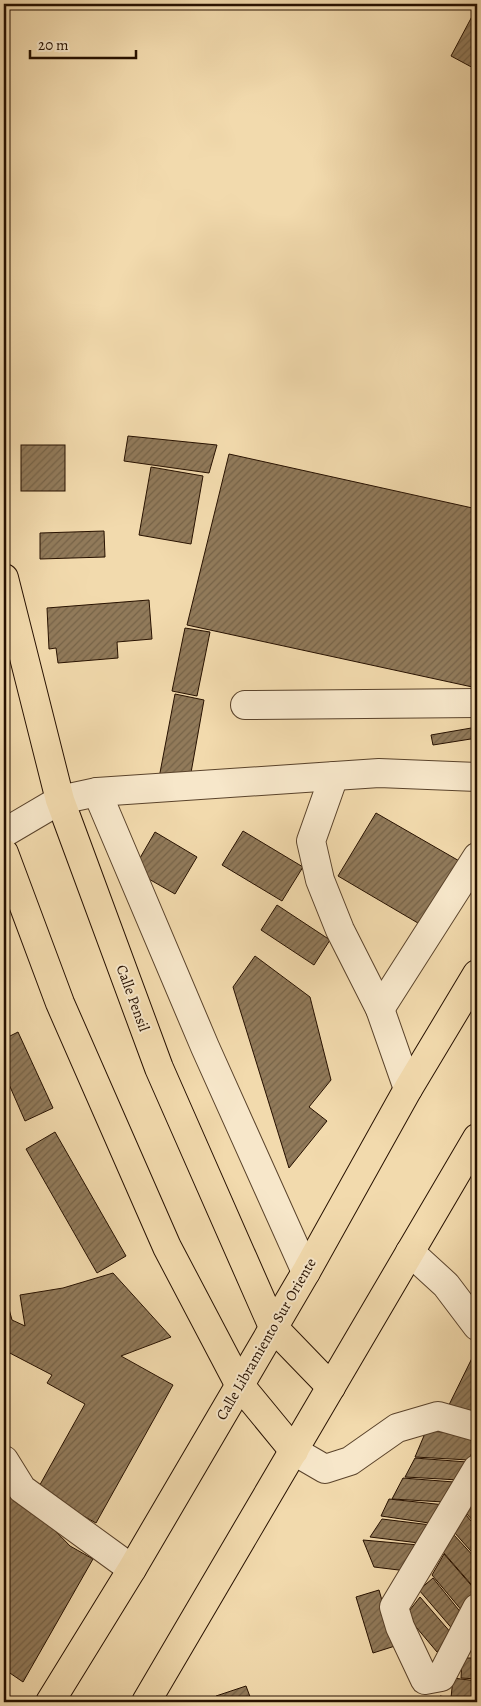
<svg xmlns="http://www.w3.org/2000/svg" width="481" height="1706" font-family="Alegreya,serif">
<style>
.building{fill:url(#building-hatch);stroke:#271100}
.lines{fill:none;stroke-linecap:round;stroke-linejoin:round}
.minor-casing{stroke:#5a432b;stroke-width:30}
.major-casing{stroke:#271100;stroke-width:30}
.minor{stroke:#f7e7ca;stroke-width:28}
.major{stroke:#f2daad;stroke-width:28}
.labels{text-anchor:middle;stroke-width:4;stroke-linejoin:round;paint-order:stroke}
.street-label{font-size:15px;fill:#271100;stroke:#f7e7ca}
</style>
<defs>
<pattern id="building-hatch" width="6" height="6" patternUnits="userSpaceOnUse" patternTransform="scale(1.25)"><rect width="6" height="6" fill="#917a5a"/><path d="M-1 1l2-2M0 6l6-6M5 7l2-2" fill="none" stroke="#766348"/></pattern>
</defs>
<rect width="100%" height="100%" fill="#f2daad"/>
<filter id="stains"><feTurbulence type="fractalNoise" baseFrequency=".004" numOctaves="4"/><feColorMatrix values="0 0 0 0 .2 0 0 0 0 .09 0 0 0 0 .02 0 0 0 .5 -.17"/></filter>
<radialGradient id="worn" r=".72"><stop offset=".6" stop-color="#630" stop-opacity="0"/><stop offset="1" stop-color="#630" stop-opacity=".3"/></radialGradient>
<g class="building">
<polygon points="477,7 477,70 451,56"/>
<polygon points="128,436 217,445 209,473 124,461"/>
<rect x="21" y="445" width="44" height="46"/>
<polygon points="229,454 477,509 477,688 187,625"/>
<polygon points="151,467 203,476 191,544 139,535"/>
<polygon points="104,531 105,557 40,559 40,533"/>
<polygon points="149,600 152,639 117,642 118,658 58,663 56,648 49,649 47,608"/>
<polygon points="185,628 210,632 197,696 172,691"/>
<polygon points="175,694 204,700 189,784 159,778"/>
<polygon points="477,727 477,738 433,745 431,735"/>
<polygon points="376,813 461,862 423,926 338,876"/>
<polygon points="243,831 303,867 282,901 222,865"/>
<polygon points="155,832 197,857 175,894 133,870"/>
<polygon points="277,905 330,940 314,965 261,930"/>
<polygon points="255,956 310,997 331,1080 309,1107 327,1121 289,1168 233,987"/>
<polygon points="18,1032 53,1108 25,1121 4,1073 4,1039"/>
<polygon points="55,1132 126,1256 97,1273 26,1149"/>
<polygon points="113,1273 171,1337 121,1356 173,1385 96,1523 37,1490 85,1404 47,1383 52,1375 4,1350 4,1298 6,1298 12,1320 25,1326 20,1295 63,1288"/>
<polygon points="477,1348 477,1412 446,1411"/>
<polygon points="426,1431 477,1434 477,1439 469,1460 415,1457"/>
<polygon points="415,1458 467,1462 459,1480 405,1477"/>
<polygon points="4,1478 70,1546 93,1559 23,1682 4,1669"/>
<polygon points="403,1478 454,1482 444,1502 392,1499"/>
<polygon points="389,1499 445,1505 436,1524 381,1516"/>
<polygon points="477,1501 477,1525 465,1512"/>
<polygon points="466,1515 477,1528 477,1558 454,1532"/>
<polygon points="382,1519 431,1525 419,1543 370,1537"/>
<polygon points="454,1535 477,1560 477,1591 443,1552"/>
<polygon points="363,1540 419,1545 407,1571 374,1567"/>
<polygon points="444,1554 477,1592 463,1612 432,1575"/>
<polygon points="433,1578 462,1614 455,1632 419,1590"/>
<polygon points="379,1590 395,1646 373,1653 356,1597"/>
<polygon points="420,1597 452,1634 437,1652 406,1615"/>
<polygon points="474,1635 477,1635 477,1655 472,1654"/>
<polygon points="462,1658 477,1658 477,1679 461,1678"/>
<polygon points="453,1678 477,1681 477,1702 439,1702 440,1696 451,1698"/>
<polygon points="246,1686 252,1702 218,1702 216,1696"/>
</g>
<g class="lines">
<defs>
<g id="minor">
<polyline points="245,705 477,703"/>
<polyline points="334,776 311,841 320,880 340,930 380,1009 408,1089"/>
<polyline points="97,792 205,1047 306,1272"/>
<polyline points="4,833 60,800 97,792 379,773 477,777"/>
<polyline points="380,1009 477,857"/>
<polyline points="410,1252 446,1285 477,1326"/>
<polyline points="294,1451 325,1469 350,1461 397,1428 438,1416 477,1427"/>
<polyline points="4,1460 22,1489 132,1569"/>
<polyline points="477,1469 394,1607 400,1627 425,1680 441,1677 477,1608"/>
</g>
<g id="major">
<polyline points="4,578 60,800 159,1068 273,1327 331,1387"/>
<polyline points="4,853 60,1003 167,1247 239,1384 294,1451"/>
<polyline points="50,1702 132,1569 306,1272 408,1089 477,974"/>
<polyline points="146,1702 477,1138"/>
</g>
</defs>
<use href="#minor" class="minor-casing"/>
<use href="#major" class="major-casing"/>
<use href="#minor" class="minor"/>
<use href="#major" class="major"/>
</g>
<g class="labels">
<g class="street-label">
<text transform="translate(133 998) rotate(70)" y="5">Calle Pensil</text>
<text transform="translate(266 1339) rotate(-60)" y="5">Calle Libramiento Sur Oriente</text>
</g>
</g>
<rect width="481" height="1706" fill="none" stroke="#f2daad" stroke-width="20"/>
<rect x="5" y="5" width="471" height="1696" fill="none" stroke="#271100" stroke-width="2.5"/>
<rect x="10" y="10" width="461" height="1686" fill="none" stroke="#271100"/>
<path d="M30 50v8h106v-8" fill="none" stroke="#271100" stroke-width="2.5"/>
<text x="38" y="50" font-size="15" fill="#271100" stroke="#f7e7ca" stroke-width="4" paint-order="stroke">20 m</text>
<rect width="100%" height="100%" filter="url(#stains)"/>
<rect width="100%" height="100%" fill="url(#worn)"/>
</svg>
